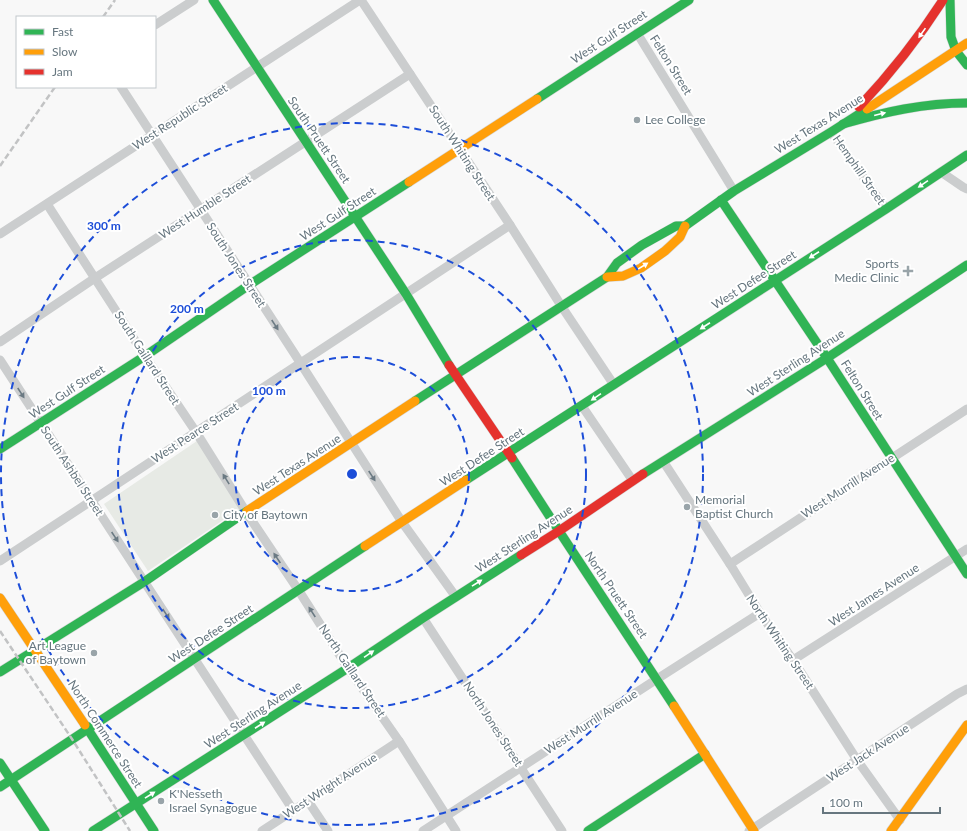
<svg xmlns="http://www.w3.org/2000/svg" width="967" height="831" font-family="Lato,sans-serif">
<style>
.green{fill:#e7eae5}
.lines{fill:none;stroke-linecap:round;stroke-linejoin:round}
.fast-casing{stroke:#d4d5d6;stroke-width:10}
.slow-casing{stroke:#d4d5d6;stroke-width:10}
.jam-casing{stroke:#d4d5d6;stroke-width:10}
.street{stroke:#cbcdce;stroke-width:9}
.fast{stroke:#30b455;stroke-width:9}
.slow{stroke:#ff9f0a;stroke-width:9}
.jam{stroke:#e5322d;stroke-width:9}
.rail{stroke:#c2c3c4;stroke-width:2.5;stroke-dasharray:6 3;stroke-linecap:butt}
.oneway{fill:#fff}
.oneway2{fill:#6b7a83}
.ring{fill:none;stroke:#1d4ed8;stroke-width:2;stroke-dasharray:7 5}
.poi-dot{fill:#99a4a9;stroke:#fff;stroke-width:1.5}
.labels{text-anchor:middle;stroke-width:4;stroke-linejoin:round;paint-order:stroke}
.street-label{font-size:12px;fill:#66767f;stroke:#fff}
.poi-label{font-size:12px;fill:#66767f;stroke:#fff;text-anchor:start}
.centre{fill:#1d4ed8;stroke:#fff;stroke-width:2}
.ring-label{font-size:12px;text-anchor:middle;font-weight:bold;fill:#1d4ed8;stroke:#fff;stroke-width:4;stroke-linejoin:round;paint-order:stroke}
</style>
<rect width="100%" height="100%" fill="#f8f8f8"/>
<polygon class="green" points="197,441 241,508 148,571 104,504"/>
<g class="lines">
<defs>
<g id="fast">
<polyline points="213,0 406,294 449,365"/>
<polyline points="950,0 951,37 956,51"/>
<polyline points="956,51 967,65"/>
<polyline points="537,99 689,0"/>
<path d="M843 124C884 112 924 103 967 103"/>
<polyline points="721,200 827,358 967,574"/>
<polyline points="415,401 607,277 617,263 642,245 676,226 685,226 734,191 831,132 867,109"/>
<polyline points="0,449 145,356 249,285 409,182"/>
<polyline points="512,458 559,531 674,706"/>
<polyline points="643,474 827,358 967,265"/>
<polyline points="466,480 886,209 967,155"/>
<polyline points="0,672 144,582 247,511"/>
<polyline points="85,725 154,831"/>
<polyline points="0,763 45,831"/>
<polyline points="0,787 365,546"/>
<polyline points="93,831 348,668 423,618 521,555"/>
<polyline points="588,831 705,754"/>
</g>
<g id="slow">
<polyline points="867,109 967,43"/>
<polyline points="409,182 537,99"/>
<polyline points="607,277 623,276 641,268 665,251 680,237 685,226"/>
<polyline points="247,511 415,401"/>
<polyline points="365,546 466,480"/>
<polyline points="0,598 85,725"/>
<polyline points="674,706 754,831"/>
<polyline points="891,831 967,725"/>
</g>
<g id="jam">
<path d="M859 107C890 74 918 39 943 0"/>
<polyline points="449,365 512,458"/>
<polyline points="521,555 559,531 643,474"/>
</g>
</defs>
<use href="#fast" class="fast-casing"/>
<use href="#slow" class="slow-casing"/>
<use href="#jam" class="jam-casing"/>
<g class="street">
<polyline points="361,0 510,225 562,307 614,385"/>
<polyline points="155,25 194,0"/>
<polyline points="637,33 734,191"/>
<polyline points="121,87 294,353 402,522 456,597"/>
<polyline points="831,132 886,209"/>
<polyline points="941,172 963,187 967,189"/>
<polyline points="47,204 145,356 196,432 246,512 299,591 348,668 399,741 456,831"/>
<polyline points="0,234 360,0"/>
<polyline points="0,342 95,278 410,74"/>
<polyline points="0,360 293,810"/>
<polyline points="582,406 633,481"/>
<polyline points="663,461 730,564 760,613 793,660 857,760 900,820"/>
<polyline points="0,561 510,225"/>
<polyline points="730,564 967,409"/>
<polyline points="423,618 562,831"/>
<polyline points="793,660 967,549"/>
<polyline points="308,801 328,831"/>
<polyline points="262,831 399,741"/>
<polyline points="423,831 657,679 760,613"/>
<polyline points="749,831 957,694 967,689"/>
</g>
<use href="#fast" class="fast"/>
<use href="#slow" class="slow"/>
<use href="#jam" class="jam"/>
<g class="rail">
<polyline points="103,17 115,0"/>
<polyline points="0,166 55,87"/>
<polyline points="0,631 72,739 130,831"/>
</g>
</g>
<defs><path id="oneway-solid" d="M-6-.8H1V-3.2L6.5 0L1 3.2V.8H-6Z"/></defs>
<g class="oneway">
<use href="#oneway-solid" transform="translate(922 33) rotate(125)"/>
<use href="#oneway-solid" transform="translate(880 114) rotate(-14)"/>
<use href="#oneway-solid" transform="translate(923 184) rotate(146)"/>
<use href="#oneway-solid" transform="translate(814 255) rotate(147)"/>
<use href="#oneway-solid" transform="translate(643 266) rotate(-32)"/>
<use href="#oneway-solid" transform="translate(705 326) rotate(147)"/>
<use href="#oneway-solid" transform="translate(596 397) rotate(146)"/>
<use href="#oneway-solid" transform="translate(477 583) rotate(-32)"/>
<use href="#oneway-solid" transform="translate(369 654) rotate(-34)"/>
<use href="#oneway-solid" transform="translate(260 725) rotate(-33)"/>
<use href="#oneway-solid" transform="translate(150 795) rotate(-32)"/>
</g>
<g class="oneway2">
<use href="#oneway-solid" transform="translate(275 325) rotate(57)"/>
<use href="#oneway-solid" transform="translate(21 393) rotate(57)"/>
<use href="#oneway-solid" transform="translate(372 476) rotate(57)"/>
<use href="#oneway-solid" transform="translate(226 479) rotate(-122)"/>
<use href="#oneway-solid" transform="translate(115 537) rotate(56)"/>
<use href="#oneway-solid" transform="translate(277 558) rotate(-124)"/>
<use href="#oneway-solid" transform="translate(312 612) rotate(-123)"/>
<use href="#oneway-solid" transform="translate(166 614) rotate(57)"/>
</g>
<g class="ring">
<circle cx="352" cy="474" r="117"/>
<circle cx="352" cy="474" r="234"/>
<circle cx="352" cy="474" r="351"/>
</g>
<g class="poi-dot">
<circle cx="637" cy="120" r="4"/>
<path d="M906 265h4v4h4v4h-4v4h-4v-4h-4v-4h4z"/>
<circle cx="687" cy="507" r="4"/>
<circle cx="215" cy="515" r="4"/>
<circle cx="94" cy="653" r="4"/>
<circle cx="161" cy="801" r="4"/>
</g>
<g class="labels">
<g class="street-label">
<text transform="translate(609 37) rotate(-33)" y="4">West Gulf Street</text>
<text transform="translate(671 65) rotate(58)" y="4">Felton Street</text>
<text transform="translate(180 117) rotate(-33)" y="4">West Republic Street</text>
<text transform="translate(819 124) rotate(-32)" y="4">West Texas Avenue</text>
<text transform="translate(319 140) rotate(56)" y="4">South Pruett Street</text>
<text transform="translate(462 153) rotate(57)" y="4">South Whiting Street</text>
<text transform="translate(859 170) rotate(55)" y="4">Hemphill Street</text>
<text transform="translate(205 207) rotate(-33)" y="4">West Humble Street</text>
<text transform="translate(338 214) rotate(-33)" y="4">West Gulf Street</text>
<text transform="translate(236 265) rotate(57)" y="4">South Jones Street</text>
<text transform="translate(754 280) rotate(-33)" y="4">West Defee Street</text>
<text transform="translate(147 358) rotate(57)" y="4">South Gaillard Street</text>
<text transform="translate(796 363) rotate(-33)" y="4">West Sterling Avenue</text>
<text transform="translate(862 390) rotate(58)" y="4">Felton Street</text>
<text transform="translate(67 392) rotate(-33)" y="4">West Gulf Street</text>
<text transform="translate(195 433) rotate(-33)" y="4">West Pearce Street</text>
<text transform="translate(482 457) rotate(-33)" y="4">West Defee Street</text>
<text transform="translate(297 465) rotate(-33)" y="4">West Texas Avenue</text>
<text transform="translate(72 471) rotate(57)" y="4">South Ashbel Street</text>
<text transform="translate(848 486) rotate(-33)" y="4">West Murrill Avenue</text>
<text transform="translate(524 539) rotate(-33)" y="4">West Sterling Avenue</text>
<text transform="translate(616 595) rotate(56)" y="4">North Pruett Street</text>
<text transform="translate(874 595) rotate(-33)" y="4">West James Avenue</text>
<text transform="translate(211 634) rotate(-33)" y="4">West Defee Street</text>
<text transform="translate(780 642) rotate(56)" y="4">North Whiting Street</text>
<text transform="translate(352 671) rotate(56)" y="4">North Gaillard Street</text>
<text transform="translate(253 715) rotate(-33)" y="4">West Sterling Avenue</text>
<text transform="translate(591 722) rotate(-33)" y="4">West Murrill Avenue</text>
<text transform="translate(493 724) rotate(57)" y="4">North Jones Street</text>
<text transform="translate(105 734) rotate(57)" y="4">North Commerce Street</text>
<text transform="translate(868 753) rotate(-33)" y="4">West Jack Avenue</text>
<text transform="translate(330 786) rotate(-33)" y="4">West Wright Avenue</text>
</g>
<g class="poi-label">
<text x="645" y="124">Lee College</text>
<text x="899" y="268" text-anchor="end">Sports<tspan x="899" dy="14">Medic Clinic</tspan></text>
<text x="695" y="504">Memorial<tspan x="695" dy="14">Baptist Church</tspan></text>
<text x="223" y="519">City of Baytown</text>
<text x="86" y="650" text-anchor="end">Art League<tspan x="86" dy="14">of Baytown</tspan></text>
<text x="169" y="798">K'Nesseth<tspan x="169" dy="14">Israel Synagogue</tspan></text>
</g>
</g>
<circle cx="352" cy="474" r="6" class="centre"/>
<g class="ring-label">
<text x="104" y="230">300 m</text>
<text x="187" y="313">200 m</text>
<text x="269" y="395">100 m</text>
</g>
<rect x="16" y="16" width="140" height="72" fill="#ffffff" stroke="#c2c8cc"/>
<rect x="24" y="29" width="20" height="6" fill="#30b455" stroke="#c2c8cc"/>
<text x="52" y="36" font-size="12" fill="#66767f">Fast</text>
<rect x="24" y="49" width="20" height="6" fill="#ff9f0a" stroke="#c2c8cc"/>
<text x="52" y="56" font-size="12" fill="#66767f">Slow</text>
<rect x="24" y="69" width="20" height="6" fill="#e5322d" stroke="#c2c8cc"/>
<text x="52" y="76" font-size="12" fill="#66767f">Jam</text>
<path d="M823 807v6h117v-6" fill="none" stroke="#66767f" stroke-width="2"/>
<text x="829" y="807" font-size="12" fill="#66767f" stroke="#ffffff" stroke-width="3" paint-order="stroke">100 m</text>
</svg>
